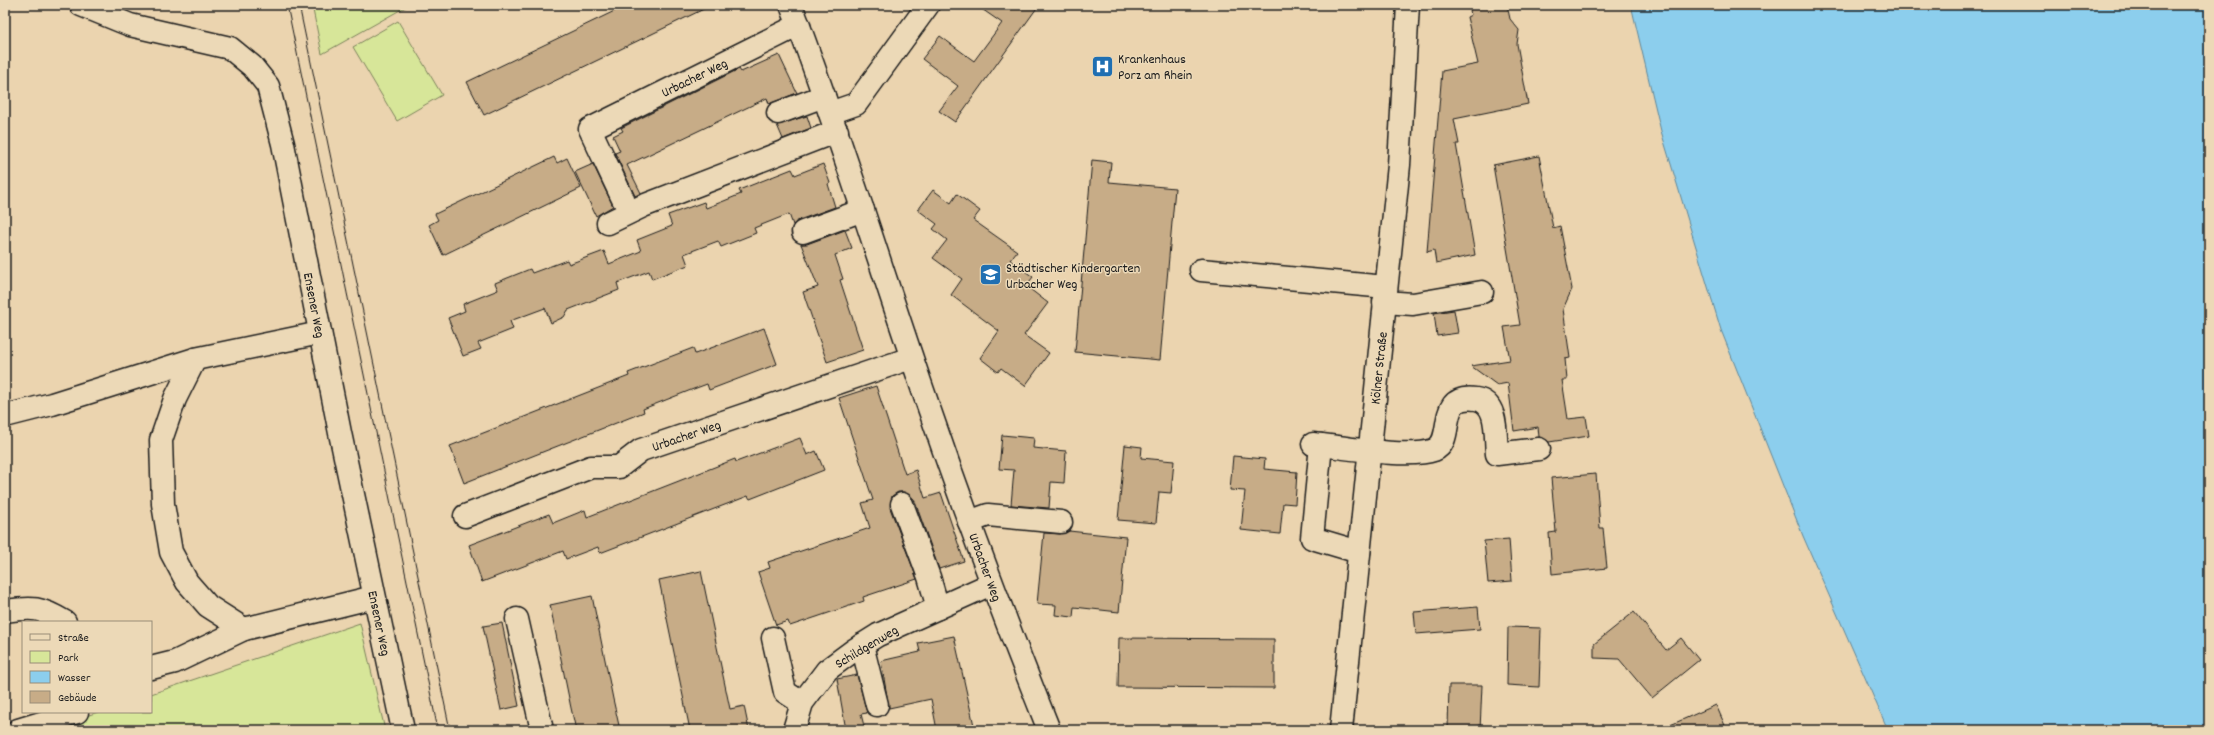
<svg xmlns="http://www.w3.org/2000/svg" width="2214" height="735" font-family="Dekko,sans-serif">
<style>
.green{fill:#d7e699;stroke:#7a815a}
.water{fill:#8cceed;stroke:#5f8799}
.building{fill:#c7ac87;stroke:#1c1c1c}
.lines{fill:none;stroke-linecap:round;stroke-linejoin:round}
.minor-casing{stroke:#1c1c1c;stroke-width:25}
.major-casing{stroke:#1c1c1c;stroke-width:25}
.minor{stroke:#ecd9b7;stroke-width:22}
.major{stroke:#ecd9b7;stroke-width:22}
.tram{stroke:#1c1c1c;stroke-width:1}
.labels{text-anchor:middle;stroke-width:3;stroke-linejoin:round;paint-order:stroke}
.poi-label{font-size:14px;fill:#1c1c1c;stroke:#ecd9b7;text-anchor:start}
.street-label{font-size:14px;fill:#1c1c1c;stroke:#ecd9b7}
</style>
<rect width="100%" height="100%" fill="#ebd4af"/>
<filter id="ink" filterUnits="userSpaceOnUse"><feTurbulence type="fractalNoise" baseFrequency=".025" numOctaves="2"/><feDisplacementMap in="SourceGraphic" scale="8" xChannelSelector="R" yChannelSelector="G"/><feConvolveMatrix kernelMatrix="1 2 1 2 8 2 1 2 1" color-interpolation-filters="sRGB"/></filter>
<g filter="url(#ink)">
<g class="green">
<polygon points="312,5 409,5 322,54"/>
<polygon points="398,21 442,95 397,121 353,47"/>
<polygon points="360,623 385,730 45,730 98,712 151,712 151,694"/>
</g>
<polygon class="water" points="1631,5 2209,5 2209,730 1888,730 1803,536 1721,330 1661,131"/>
<g class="building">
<polygon points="627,5 712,5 484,115 467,82"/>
<polygon points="976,5 1039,5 955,122 939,111 958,86 922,59 940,36 974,61 1002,23"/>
<polygon points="1469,5 1507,5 1510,19 1519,30 1517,44 1528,104 1454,119 1459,144 1456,144 1475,255 1436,263 1434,250 1427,252 1442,71 1478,64 1467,17 1471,15"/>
<polygon points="779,55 797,93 769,104 767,98 627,165 641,193 635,196 615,153 620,151 613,136 623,131 621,128 739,69 741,72"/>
<polygon points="807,116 811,128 783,139 777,125"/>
<polygon points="1539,156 1553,228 1560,226 1572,289 1563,309 1570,358 1565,359 1567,380 1562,380 1568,419 1586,417 1589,436 1549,442 1539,437 1538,427 1514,431 1508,383 1497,385 1471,366 1510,360 1504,327 1520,325 1493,165"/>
<polygon points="554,157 557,163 567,158 581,188 443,255 429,225 438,220 435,214"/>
<polygon points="1092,160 1111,162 1109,182 1175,188 1160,360 1075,352"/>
<polygon points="593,164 613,206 596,216 575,172"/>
<polygon points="823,164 830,183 828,184 835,207 799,220 793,225 789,214 754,228 756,233 721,247 718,241 684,254 688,265 652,279 649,271 617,283 619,290 568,310 564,317 551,323 545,308 510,321 513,329 478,343 481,349 463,356 448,318 465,311 463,304 498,290 495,283 530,269 532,273 567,260 569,264 604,251 609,264 641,251 637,240 672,226 668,215 704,202 706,208 724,201 741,194 739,190 792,169 795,175"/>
<polygon points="933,190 951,203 957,194 980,211 973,220 1017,251 1010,260 1033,277 1026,286 1048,303 1024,335 1049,353 1025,386 1001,368 998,372 980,358 999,331 951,295 962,279 933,258 947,240 933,229 937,224 918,210"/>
<polygon points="845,230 852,248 835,255 843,279 840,280 863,350 827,362 803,292 818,287 801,244 807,244"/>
<polygon points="1454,310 1458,333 1437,336 1434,313"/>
<polygon points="764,328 777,364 709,390 707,384 691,390 643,409 644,412 464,483 450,446 629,376 628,373 693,348 695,354"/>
<polygon points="876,386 905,474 916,470 925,498 941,493 964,561 939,569 914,499 904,492 898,492 892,496 890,508 917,579 863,597 864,601 790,626 788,621 776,625 758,572 770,568 768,562 870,528 862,503 873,500 839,398"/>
<polygon points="1002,435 1034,438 1033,448 1066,451 1064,483 1051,482 1049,508 1011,505 1014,470 999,469"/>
<polygon points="800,438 807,455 816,451 824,470 750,499 748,496 600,553 598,547 566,559 563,551 482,582 469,545 549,514 553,523 585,510 587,517 735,459 736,462"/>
<polygon points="1125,445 1142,447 1141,458 1174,461 1171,493 1159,492 1156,523 1118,520"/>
<polygon points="1233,456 1265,459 1264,469 1297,472 1295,504 1283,503 1280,534 1241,530 1245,491 1230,490"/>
<polygon points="1596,474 1600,528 1603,528 1607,568 1552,574 1549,533 1556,532 1551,478"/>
<polygon points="1069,531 1126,537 1119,612 1074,607 1073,617 1055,615 1056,605 1037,604 1044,533 1060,534"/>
<polygon points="1509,539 1512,581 1488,583 1484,541"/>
<polygon points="701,571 730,709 744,706 749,730 690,730 659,580"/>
<polygon points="592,596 613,699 620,730 576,730 571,708 550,605"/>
<polygon points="1478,607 1480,629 1416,634 1414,612"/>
<polygon points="1634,612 1666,650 1681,638 1699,660 1652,698 1619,659 1594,658 1594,644"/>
<polygon points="502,623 519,706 501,710 483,626"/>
<polygon points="1508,627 1541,628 1539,687 1507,685"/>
<polygon points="954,636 975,730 937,730 931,699 889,708 881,661 920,652 918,643"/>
<polygon points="1119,638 1274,639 1274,688 1118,687"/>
<polygon points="857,675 867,713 861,714 865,730 846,730 837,679"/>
<polygon points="1449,685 1482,685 1480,730 1448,730"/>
<polygon points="1716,705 1727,730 1659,730"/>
</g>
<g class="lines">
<defs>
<g id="minor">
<polyline points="81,5 130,25 230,48 252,66 268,86 283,144 340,433 403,730"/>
<path d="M791 5C842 139 883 276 930 411 967 519 1007 625 1049 730"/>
<polyline points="778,113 824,96"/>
<polyline points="830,113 856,104 928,5"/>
<polyline points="623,199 590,129 799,25"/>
<polyline points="608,223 643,206 837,131"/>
<polyline points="803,232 863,210"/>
<polyline points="1201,270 1386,287"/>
<polyline points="1384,302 1413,304 1482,292"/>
<polyline points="195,359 175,399 161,440 163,504 171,552 187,582 208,606 244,629"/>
<polyline points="5,416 52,404 195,359 320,333"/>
<path d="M1313 444C1342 447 1409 459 1434 450 1457 441 1434 393 1476 399 1499 402 1495 437 1497 454L1539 449"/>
<polyline points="1321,445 1312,538 1359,552"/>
<polyline points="902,504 929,577 938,608"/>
<polyline points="465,516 591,467 619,467 641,450 911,358"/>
<polyline points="969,522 988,515 1061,522"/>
<path d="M5 611C33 607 40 607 65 622"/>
<polyline points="517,619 542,730"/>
<polyline points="773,638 785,692 802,703"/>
<polyline points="862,645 877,705"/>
<polyline points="151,668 175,662 244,629 374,597"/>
<polyline points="18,730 77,712"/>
<polyline points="794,730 802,703 827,670 854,650 878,635 991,584"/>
</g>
<polyline id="major" points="1341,730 1399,165 1408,5"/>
</defs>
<use href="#minor" class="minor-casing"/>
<use href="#major" class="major-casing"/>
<use href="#minor" class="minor"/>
<use href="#major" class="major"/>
<g class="tram">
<polyline points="287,5 438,730"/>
<polyline points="299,5 450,730"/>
</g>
</g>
</g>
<defs>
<symbol id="hospital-square" viewBox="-11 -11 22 22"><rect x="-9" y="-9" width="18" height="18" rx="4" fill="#1f6fb2" stroke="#ecd9b7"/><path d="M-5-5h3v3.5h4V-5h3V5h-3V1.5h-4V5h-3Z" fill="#fff"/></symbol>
<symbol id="school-square" viewBox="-11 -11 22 22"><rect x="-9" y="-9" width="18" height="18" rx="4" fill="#1f6fb2" stroke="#ecd9b7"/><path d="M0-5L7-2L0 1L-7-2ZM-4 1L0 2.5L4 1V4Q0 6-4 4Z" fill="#fff"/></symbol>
</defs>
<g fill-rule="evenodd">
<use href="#hospital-square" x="1090" y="54" width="25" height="25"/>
<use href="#school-square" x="978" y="262" width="25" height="25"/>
</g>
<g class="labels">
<g class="poi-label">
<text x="1118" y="63">Krankenhaus<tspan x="1118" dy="16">Porz am Rhein</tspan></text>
<text x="1006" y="272">Städtischer Kindergarten<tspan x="1006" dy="16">Urbacher Weg</tspan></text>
</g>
<g class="street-label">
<text transform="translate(694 77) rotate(-26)" y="5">Urbacher Weg</text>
<text transform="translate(315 305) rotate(79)" y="5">Ensener Weg</text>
<text transform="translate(1378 368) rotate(-84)" y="5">Kölner Straße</text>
<text transform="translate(686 435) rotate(-19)" y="5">Urbacher Weg</text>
<text transform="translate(986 567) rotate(70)" y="5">Urbacher Weg</text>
<text transform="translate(380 623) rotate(78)" y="5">Ensener Weg</text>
<text transform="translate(866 646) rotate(-31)" y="5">Schildgenweg</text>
</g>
</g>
<rect width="2214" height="735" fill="none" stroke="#ecd9b7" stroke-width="20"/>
<rect x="10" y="10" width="2194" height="715" fill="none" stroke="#1c1c1c" stroke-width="1.5" filter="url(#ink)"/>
<rect x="22" y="621" width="130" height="92" fill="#ecd9b7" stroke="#998d79"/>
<rect x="30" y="634" width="20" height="6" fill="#ecd9b7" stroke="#998d79"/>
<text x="58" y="641" font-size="12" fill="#1c1c1c">Straße</text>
<rect x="30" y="651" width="20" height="12" fill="#d7e699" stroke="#998d79"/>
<text x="58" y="661" font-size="12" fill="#1c1c1c">Park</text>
<rect x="30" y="671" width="20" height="12" fill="#8cceed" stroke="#998d79"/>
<text x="58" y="681" font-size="12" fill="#1c1c1c">Wasser</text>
<rect x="30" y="691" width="20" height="12" fill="#c7ac87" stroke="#998d79"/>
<text x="58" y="701" font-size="12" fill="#1c1c1c">Gebäude</text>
</svg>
